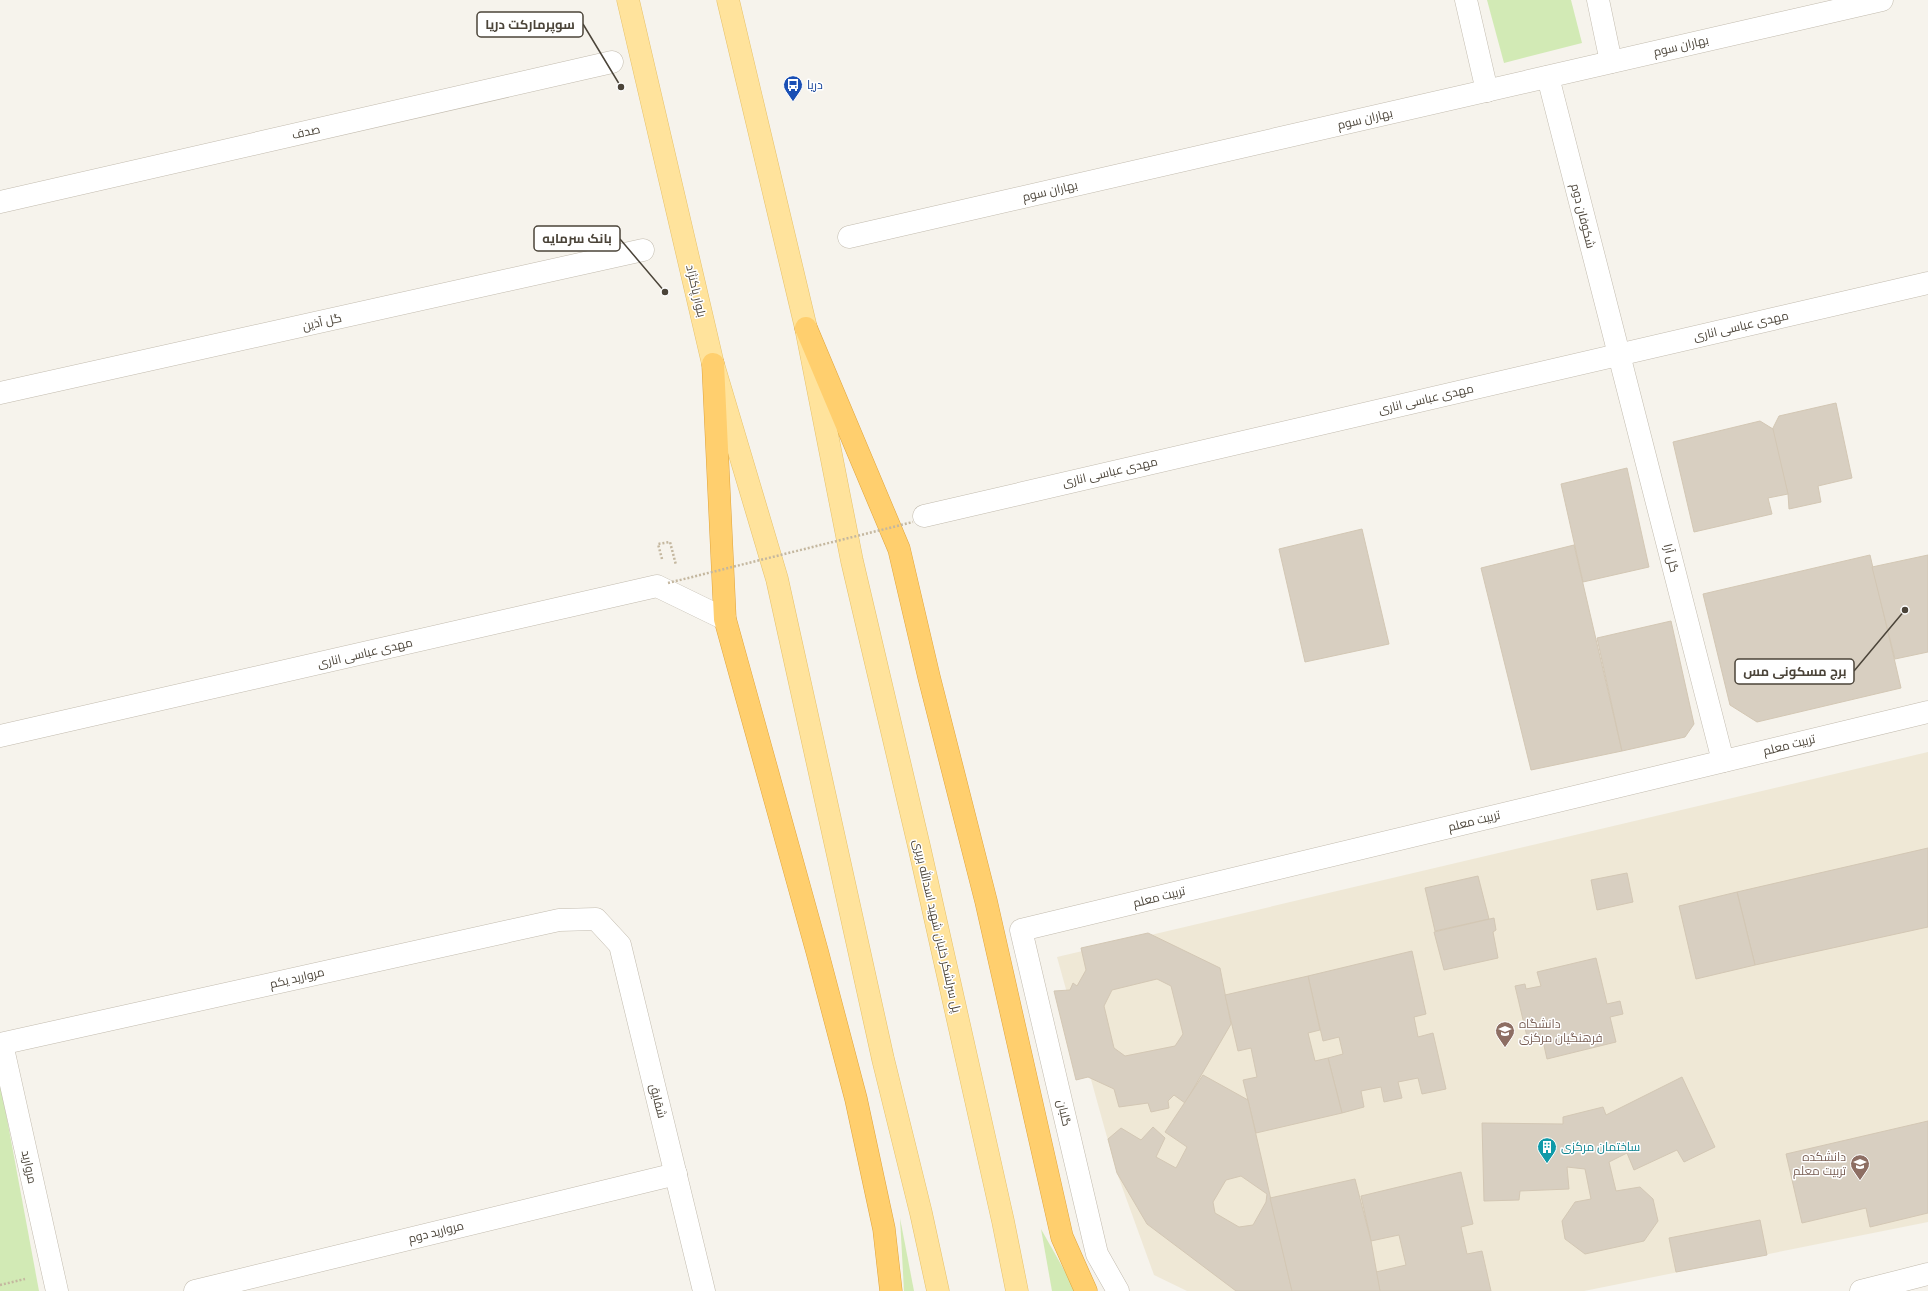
<svg xmlns="http://www.w3.org/2000/svg" width="1928" height="1291" font-family="Karla,Cairo,sans-serif">
<style>
.education{fill:#efe8d6}
.green{fill:#d2eab5}
.building{fill:#d8cfc1;stroke:#d3c7b4;fill-rule:evenodd}
.lines{fill:none;stroke-linecap:round;stroke-linejoin:round}
.minor-casing{stroke:#c2bbae;stroke-width:23}
.major-casing{stroke:#e6c16a;stroke-width:23}
.highway-casing{stroke:#e0a43c;stroke-width:23}
.path{stroke:#c4b79f;stroke-width:2.5;stroke-dasharray:2 2;stroke-linecap:butt}
.minor{stroke:#fff;stroke-width:22}
.major{stroke:#ffe39c;stroke-width:22}
.highway{stroke:#ffcf6e;stroke-width:22}
.path-bridge{stroke:#c4b79f;stroke-width:2.5;stroke-dasharray:2 2;stroke-linecap:butt}
.labels{text-anchor:middle;stroke-width:3;stroke-linejoin:round;paint-order:stroke}
.street-label{font-size:12px;fill:#4b4439;stroke:#fff}
.transit-label{font-size:12px;fill:#164399;stroke:#fff;text-anchor:start}
.education-label{font-size:12px;fill:#785e54;stroke:#fff;text-anchor:start}
.culture-label{font-size:12px;fill:#0d838f;stroke:#fff;text-anchor:start}
.leader{fill:none;stroke:#4b4439;stroke-width:1.5}
.callout-dot{fill:#4b4439;stroke:#fff;stroke-width:1.5}
.callout{fill:#fff;stroke:#4b4439;stroke-width:1.5}
.callout-label{font-size:13px;text-anchor:middle;font-weight:bold;fill:#4b4439}
</style>
<rect width="100%" height="100%" fill="#f6f3ec"/>
<polygon class="education" points="1928,752 1928,1222 1584,1291 1187,1291 1154,1275 1117,1173 1057,957"/>
<g class="green">
<polygon points="1487,0 1571,0 1582,43 1504,63"/>
<polygon points="0,1081 39,1291 0,1291"/>
<polygon points="900,1218 914,1291 904,1291"/>
<polygon points="1041,1229 1076,1291 1052,1291"/>
</g>
<g class="building">
<polygon points="1836,403 1852,478 1818,486 1821,502 1789,509 1788,494 1772,430 1779,416"/>
<polygon points="1760,421 1773,429 1788,494 1768,498 1772,514 1694,532 1673,442"/>
<polygon points="1627,468 1649,567 1583,582 1561,484"/>
<polygon points="1362,529 1389,644 1305,662 1279,549"/>
<polygon points="1574,545 1622,751 1531,770 1481,568"/>
<polygon points="1870,555 1901,688 1757,722 1730,705 1703,594"/>
<polygon points="1928,555 1928,652 1895,659 1872,567"/>
<polygon points="1671,621 1694,724 1685,737 1622,751 1597,638"/>
<polygon points="1928,848 1928,927 1755,965 1737,892"/>
<polygon points="1627,873 1633,902 1597,910 1591,880"/>
<polygon points="1478,876 1489,919 1435,931 1425,888"/>
<polygon points="1737,892 1755,965 1696,979 1679,906"/>
<polygon points="1494,918 1496,930 1493,932 1498,958 1444,970 1434,932"/>
<path d="M1148 933 1220 968 1231 1024 1185 1103 1174 1095 1168 1101 1169 1108 1151 1112 1148 1103 1119 1107 1114 1089 1088 1077 1076 1080 1054 991 1070 990 1073 983 1077 986 1086 970 1081 948ZM1157 979 1171 986 1183 1034 1175 1046 1125 1056 1114 1048 1104 1006 1112 990Z"/>
<polygon points="1412,951 1426,1014 1414,1017 1418,1037 1433,1033 1446,1089 1422,1094 1418,1078 1398,1082 1402,1098 1384,1102 1381,1087 1361,1091 1364,1107 1342,1113 1328,1058 1343,1054 1339,1037 1323,1041 1308,976"/>
<polygon points="1596,958 1607,1004 1620,1001 1623,1014 1610,1017 1616,1042 1547,1059 1543,1041 1529,1045 1515,986 1525,984 1526,989 1541,986 1537,972"/>
<polygon points="1308,976 1320,1030 1308,1033 1315,1061 1328,1058 1342,1113 1256,1133 1243,1080 1257,1077 1251,1048 1238,1051 1225,995"/>
<path d="M1203 1075 1248 1100 1292 1291H1236L1147 1224 1117 1173 1108 1139 1121 1128 1141 1140 1153 1127 1165 1138 1156 1157 1176 1168 1187 1147 1165 1132ZM1241 1176 1267 1194 1266 1202 1253 1225 1239 1227 1215 1213 1213 1202 1226 1180Z"/>
<polygon points="1682,1077 1715,1147 1684,1162 1677,1150 1634,1170 1627,1153 1609,1162 1616,1191 1640,1187 1653,1199 1658,1221 1644,1241 1585,1254 1565,1239 1562,1221 1575,1202 1591,1199 1585,1169 1567,1167 1569,1189 1520,1191 1519,1200 1484,1201 1482,1123 1563,1124 1563,1117 1603,1107 1606,1115"/>
<polygon points="1928,1121 1928,1213 1870,1227 1866,1208 1802,1223 1786,1154"/>
<polygon points="1461,1172 1473,1224 1461,1227 1467,1254 1482,1251 1491,1291 1380,1291 1376,1272 1406,1265 1399,1235 1371,1241 1361,1196"/>
<polygon points="1355,1179 1371,1241 1380,1291 1292,1291 1270,1198"/>
<polygon points="1760,1220 1767,1255 1676,1272 1669,1238"/>
</g>
<g class="lines">
<defs>
<g id="minor">
<polyline points="1466,0 1487,91"/>
<polyline points="1598,0 1611,62"/>
<polyline points="1548,77 1723,761"/>
<polyline points="0,202 612,62"/>
<polyline points="849,237 1882,0"/>
<polyline points="0,393 643,250"/>
<polyline points="924,516 1928,283"/>
<polyline points="0,736 657,586 725,619"/>
<polyline points="0,1044 559,920 596,919 620,945 704,1291"/>
<polyline points="2,1044 57,1291"/>
<polyline points="195,1291 676,1174"/>
<polyline points="1118,1291 1097,1254 1021,930 1928,712"/>
<polyline points="1861,1291 1928,1274"/>
</g>
<g id="major">
<polyline points="628,0 713,364 777,579 883,1059 921,1213 938,1291"/>
<polyline points="728,0 806,328 852,561 919,846 1003,1221 1017,1291"/>
</g>
<g id="highway">
<polyline points="806,328 899,549 929,677 986,901 1062,1237 1086,1291"/>
<polyline points="713,364 725,619 817,951 856,1099 884,1229 891,1291"/>
</g>
</defs>
<use href="#minor" class="minor-casing"/>
<use href="#major" class="major-casing"/>
<use href="#highway" class="highway-casing"/>
<g class="path">
<polyline points="662,559 658,544 670,542 676,565"/>
<polyline points="0,1285 25,1279"/>
</g>
<use href="#minor" class="minor"/>
<use href="#major" class="major"/>
<use href="#highway" class="highway"/>
<polyline class="path-bridge" points="668,583 913,522"/>
</g>
<defs>
<symbol id="bus-pin" viewBox="-11 -11 22 30"><path d="M0 17L-7.5 6A9.5 9.5 0 1 1 7.5 6Z" fill="#1a4fb4" stroke="#fff"/><path d="M-5-6H5V4H4V6H2V4H-2V6H-4V4H-5ZM-3.5-4V0h7V-4ZM-3.5 1.2v1.5H-2V1.2ZM2 1.2v1.5H3.5V1.2Z" fill="#fff"/></symbol>
<symbol id="university-pin" viewBox="-11 -11 22 30"><path d="M0 17L-7.5 6A9.5 9.5 0 1 1 7.5 6Z" fill="#8d6e63" stroke="#fff"/><path d="M0-5L7-2L0 1L-7-2ZM-4 1L0 2.5L4 1V4Q0 6-4 4Z" fill="#fff"/></symbol>
<symbol id="building-pin" viewBox="-11 -11 22 30"><path d="M0 17L-7.5 6A9.5 9.5 0 1 1 7.5 6Z" fill="#0f9aa8" stroke="#fff"/><path d="M-4-6H4V6H1V3H-1V6H-4ZM-2.5-4.3h1.7v1.8h-1.7ZM.8-4.3h1.7v1.8H.8ZM-2.5-1h1.7V.8h-1.7ZM.8-1h1.7V.8H.8Z" fill="#fff"/></symbol>
</defs>
<g fill-rule="evenodd">
<use href="#bus-pin" x="782" y="74" width="22" height="30"/>
<use href="#university-pin" x="1494" y="1020" width="22" height="30"/>
<use href="#building-pin" x="1536" y="1136" width="22" height="30"/>
<use href="#university-pin" x="1849" y="1153" width="22" height="30"/>
</g>
<g class="labels">
<g class="street-label">
<text transform="translate(1681 46) rotate(-13)" y="4">بهاران سوم</text>
<text transform="translate(1365 119) rotate(-13)" y="4">بهاران سوم</text>
<text transform="translate(306 132) rotate(-13)" y="4">صدف</text>
<text transform="translate(1050 191) rotate(-13)" y="4">بهاران سوم</text>
<text transform="translate(1583 216) rotate(76)" y="4">شکوفان دوم</text>
<text transform="translate(696 291) rotate(77)" y="4">بلوار پاکنژاد</text>
<text transform="translate(322 322) rotate(-13)" y="4">گل آذین</text>
<text transform="translate(1741 326) rotate(-13)" y="4">مهدی عباسی اناری</text>
<text transform="translate(1426 399) rotate(-13)" y="4">مهدی عباسی اناری</text>
<text transform="translate(1110 472) rotate(-13)" y="4">مهدی عباسی اناری</text>
<text transform="translate(1671 558) rotate(76)" y="4">گل آرا</text>
<text transform="translate(365 653) rotate(-13)" y="4">مهدی عباسی اناری</text>
<text transform="translate(1789 745) rotate(-14)" y="4">تربیت معلم</text>
<text transform="translate(1474 821) rotate(-14)" y="4">تربیت معلم</text>
<text transform="translate(1159 897) rotate(-14)" y="4">تربیت معلم</text>
<text transform="translate(937 926) rotate(77)" y="4">پل سرلشکر خلبان شهید اسدالله بربری</text>
<text transform="translate(297 978) rotate(-13)" y="4">مروارید یکم</text>
<text transform="translate(658 1101) rotate(76)" y="4">شقایق</text>
<text transform="translate(1064 1113) rotate(77)" y="4">گلبان</text>
<text transform="translate(29 1167) rotate(78)" y="4">مروارید</text>
<text transform="translate(436 1232) rotate(-14)" y="4">مروارید دوم</text>
</g>
<g class="transit-label">
<text x="807" y="89">دریا</text>
</g>
<g class="education-label">
<text x="1519" y="1028">دانشگاه<tspan x="1519" dy="14">فرهنگیان مرکزی</tspan></text>
<text x="1846" y="1161" text-anchor="end">دانشکده<tspan x="1846" dy="14">تربیت معلم</tspan></text>
</g>
<g class="culture-label">
<text x="1561" y="1151">ساختمان مرکزی</text>
</g>
</g>
<path class="leader" d="M621 87L583 24M665 292L620 239M1905 610L1854 671"/>
<g class="callout-dot">
<circle cx="621" cy="87" r="4"/>
<circle cx="665" cy="292" r="4"/>
<circle cx="1905" cy="610" r="4"/>
</g>
<g class="callout">
<rect x="477" y="12" width="106" height="25" rx="4"/>
<rect x="534" y="226" width="86" height="25" rx="4"/>
<rect x="1735" y="659" width="119" height="25" rx="4"/>
</g>
<g class="callout-label">
<text x="530" y="29">سوپرمارکت دریا</text>
<text x="577" y="243">بانک سرمایه</text>
<text x="1795" y="676">برج مسکونی مس</text>
</g>
</svg>
